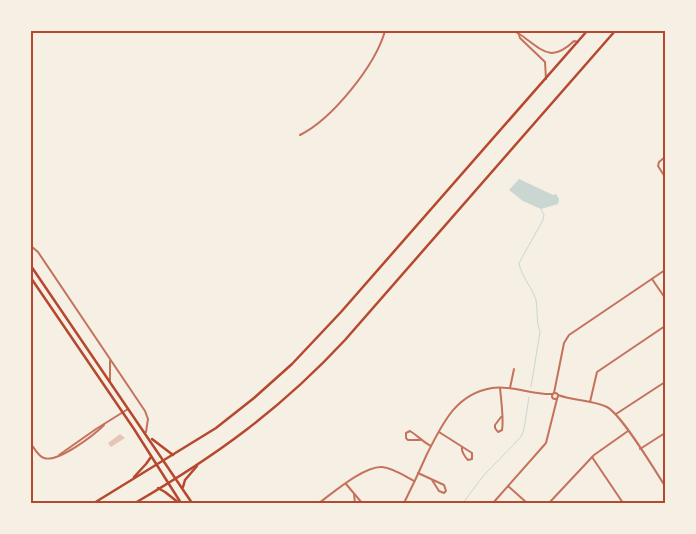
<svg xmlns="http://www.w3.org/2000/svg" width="696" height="534" font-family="'Space Grotesk',sans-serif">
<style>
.water{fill:#c9d6d2}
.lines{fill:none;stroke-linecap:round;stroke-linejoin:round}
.stream{stroke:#c9d6d2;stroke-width:1}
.building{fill:#e6c5b7}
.minor{stroke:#c5725c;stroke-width:2}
.primary{stroke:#b5482f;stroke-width:2.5}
.neatline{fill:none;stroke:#b5482f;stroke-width:2}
</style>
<rect width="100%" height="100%" fill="#f6efe4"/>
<polygon class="water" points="519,179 553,195 556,194 559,199 558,204 541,209 523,201 509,190"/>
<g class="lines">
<g class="stream">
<path d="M531 387 540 332C536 322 538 311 536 300 532 287 521 276 519 263L543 220 544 215 541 209"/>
<polyline points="463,503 484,475 521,437 524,429 529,397"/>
</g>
</g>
<polygon class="building" points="120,434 125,438 111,447 108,443"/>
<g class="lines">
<g class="minor">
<path d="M515 31C518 34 522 35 525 38 545 53 553 61 574 41L578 42"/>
<polyline points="519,35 520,38 545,62 546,79"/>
<path d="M300 135C332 119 375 66 385 31"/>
<polyline points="665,157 659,162 658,166 665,177"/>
<polyline points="31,246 38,252 145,411 148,419 146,432"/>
<polyline points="652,279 665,298"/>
<polyline points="110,381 110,361"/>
<path d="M500 388C501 399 504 421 502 430L498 432 495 428V425L501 417"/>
<polyline points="510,388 514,369"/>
<circle cx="555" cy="396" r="3"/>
<polyline points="554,393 564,343 569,335 665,270"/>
<path d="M558 395C574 401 592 400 607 407 622 415 654 469 665 486"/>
<polyline points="590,402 597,372 665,326"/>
<polyline points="616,414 665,382"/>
<path d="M439 432 472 453V459L468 460C465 457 461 451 462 447"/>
<path d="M420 440H408L406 438V433L410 431C418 436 423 442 431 446"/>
<path d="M31 444C35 449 38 456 44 458 58 463 94 435 104 425"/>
<polyline points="640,449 665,433"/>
<polyline points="59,455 96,429 128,409"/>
<polyline points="592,457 623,503"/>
<polyline points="418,473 444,485 446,491 444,493 439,491 432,480"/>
<polyline points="346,484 362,503"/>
<polyline points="508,486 527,503"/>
<polyline points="354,494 355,503"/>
<path d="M319 503C334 492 364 466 382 467 393 468 405 476 414 481"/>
<path d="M404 503C412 487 420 470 427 454 442 425 455 394 492 388 512 385 532 395 553 394"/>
<polyline points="493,503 546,443 557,399"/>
<polyline points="549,503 594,455 628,431"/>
</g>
<g class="primary">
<polyline points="31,266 192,503"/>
<polyline points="31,278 134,429 181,503"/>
<polyline points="152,439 173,455"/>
<polyline points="134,477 146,464 151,457"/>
<polyline points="183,487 185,480 197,466"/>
<polyline points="158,488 165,492 179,503"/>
<polyline points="94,503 216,428 254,398 292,364 341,312 587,31"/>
<path d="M135 503C216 456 281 409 345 340L615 31"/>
</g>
</g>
<rect width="696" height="534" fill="none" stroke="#f6efe4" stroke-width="65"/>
<rect x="32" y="32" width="632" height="470" class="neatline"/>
</svg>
